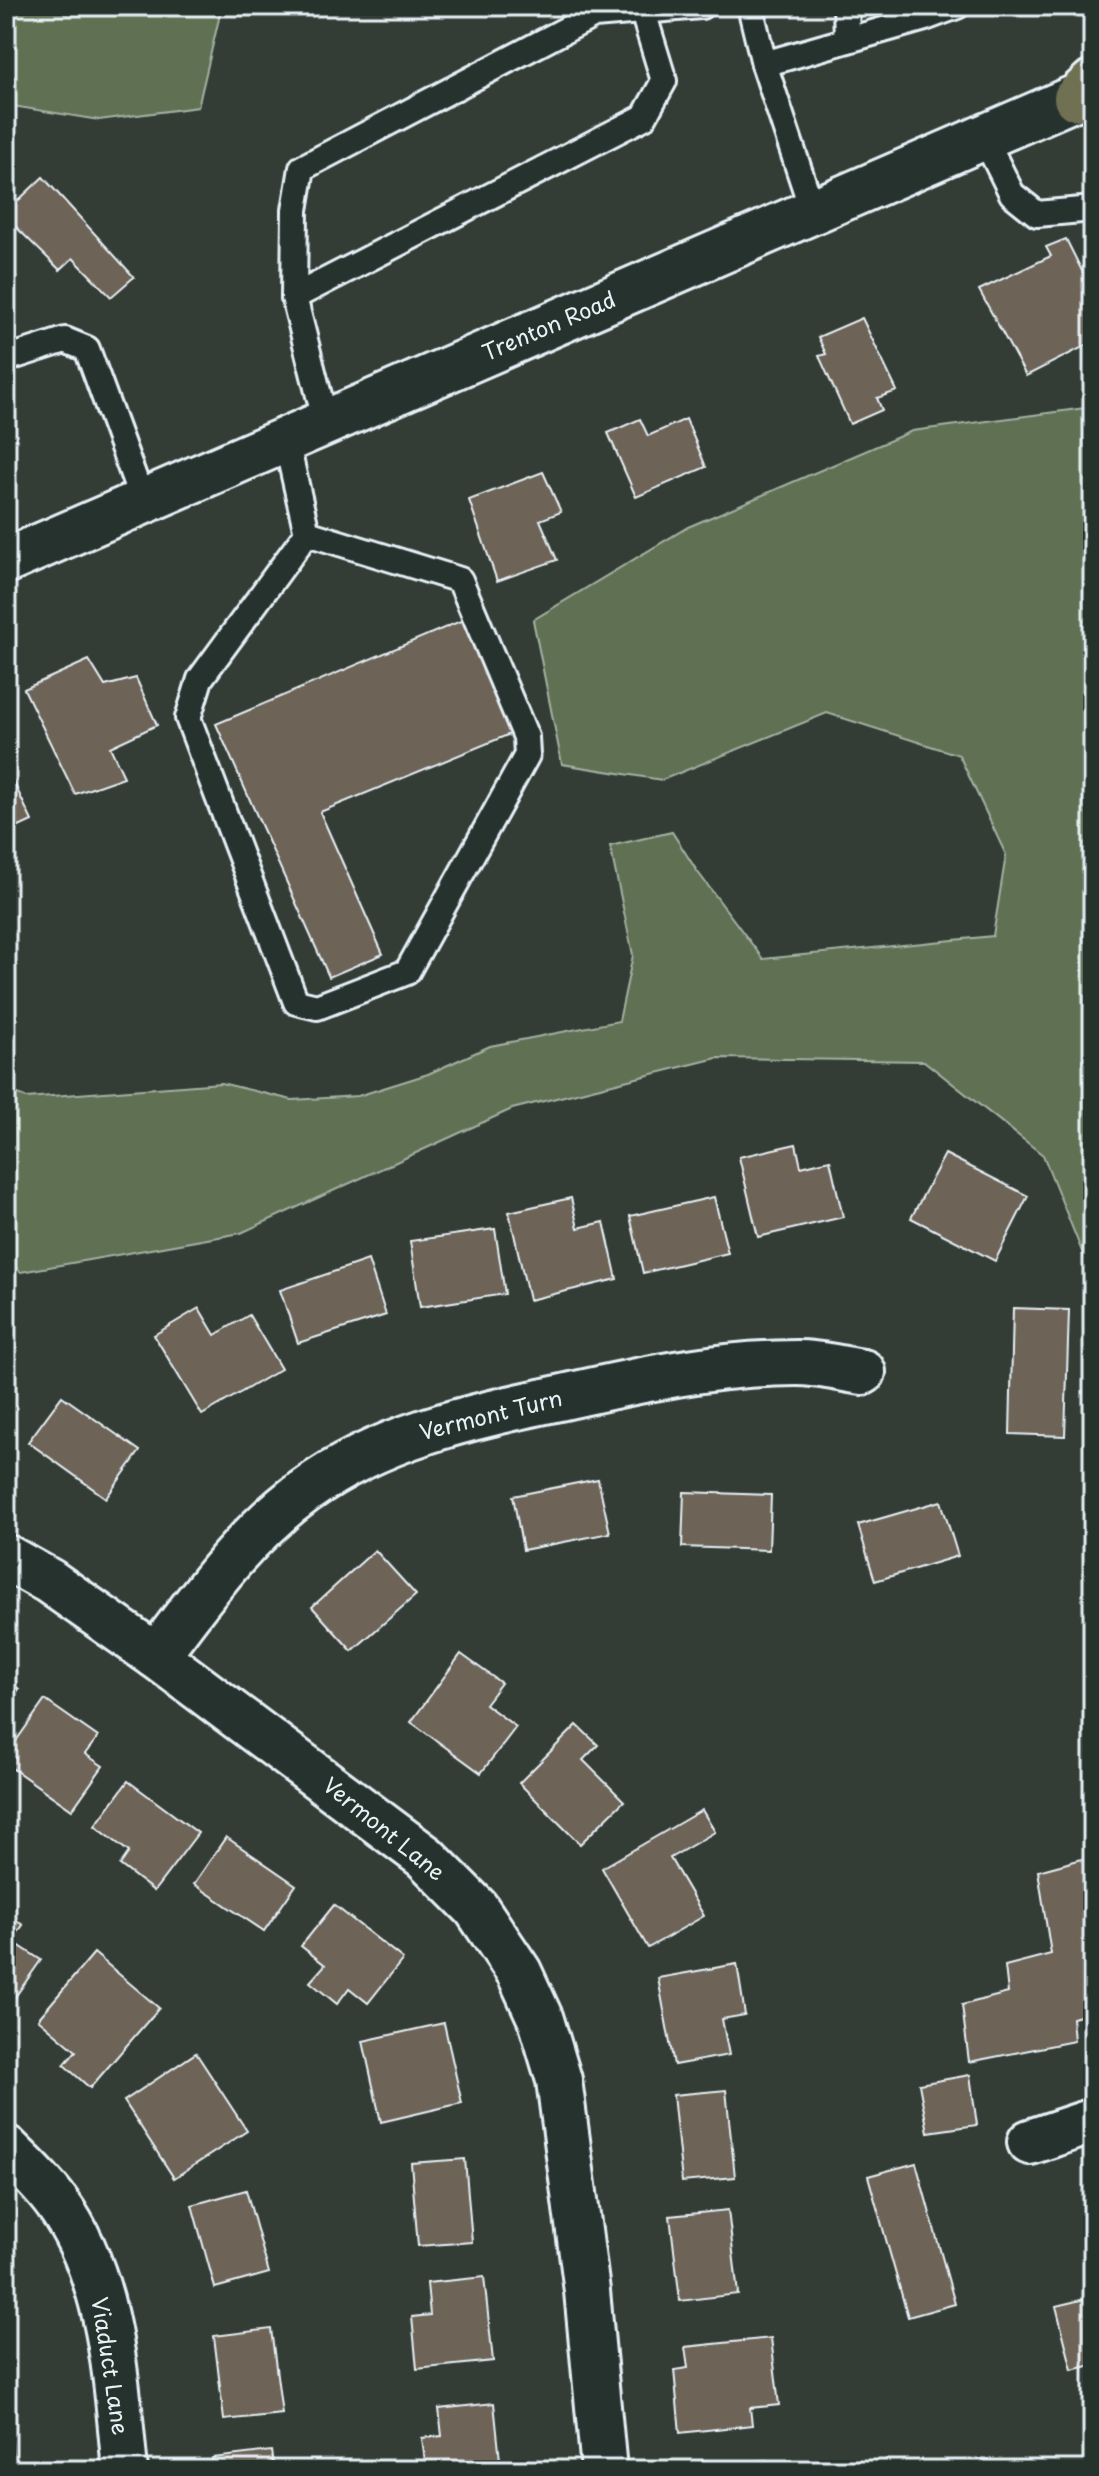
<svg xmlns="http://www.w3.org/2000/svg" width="1099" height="2476" font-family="'Playpen Sans',sans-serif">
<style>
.green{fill:#617152;stroke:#a4b1a5;stroke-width:2}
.building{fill:#6d6357;stroke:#e8f1f8;stroke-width:2}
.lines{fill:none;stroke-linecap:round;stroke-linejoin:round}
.service-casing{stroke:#e8f1f8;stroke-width:30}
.minor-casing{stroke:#e8f1f8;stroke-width:50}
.secondary-casing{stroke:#e8f1f8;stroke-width:50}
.primary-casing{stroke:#e8f1f8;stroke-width:50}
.service{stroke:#26332d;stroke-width:24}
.minor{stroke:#26332d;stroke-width:44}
.secondary{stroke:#26332d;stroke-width:44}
.primary{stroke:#706f52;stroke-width:44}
.labels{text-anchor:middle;stroke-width:6;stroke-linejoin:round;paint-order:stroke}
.street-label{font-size:22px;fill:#e8f1f8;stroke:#26332d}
</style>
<rect width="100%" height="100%" fill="#343d35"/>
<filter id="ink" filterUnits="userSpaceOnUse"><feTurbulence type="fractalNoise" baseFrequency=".0125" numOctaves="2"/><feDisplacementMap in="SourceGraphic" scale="16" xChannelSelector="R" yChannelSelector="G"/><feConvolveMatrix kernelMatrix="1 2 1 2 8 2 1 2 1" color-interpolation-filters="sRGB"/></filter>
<g filter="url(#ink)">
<g class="green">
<polygon points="6,6 222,6 198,107 99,120 6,105"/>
<polygon points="1093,407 1093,1279 1043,1155 924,1061 717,1058 512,1109 241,1233 21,1272 6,1261 6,1088 26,1098 221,1083 292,1100 358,1096 428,1074 490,1046 619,1021 633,955 610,846 672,832 697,871 763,959 993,936 1006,855 959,755 827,713 662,780 562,764 533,620 688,527 912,431"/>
</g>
<g class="building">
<polygon points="43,177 134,277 111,297 73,258 60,270 16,227 6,231 6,212"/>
<polygon points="1066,239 1089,285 1093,283 1093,342 1026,376 979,290 1051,256 1046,247"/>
<polygon points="6,249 16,277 6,281"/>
<polygon points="862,318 897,391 877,398 882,410 850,424 819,356 826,354 818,337"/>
<polygon points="640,419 648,436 686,419 706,467 636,497 608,433"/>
<polygon points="543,472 561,512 540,520 557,560 497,581 469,500"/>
<polygon points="470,617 515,732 320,812 383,954 329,977 216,724"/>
<polygon points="89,660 105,686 136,678 157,725 110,747 124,777 75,794 24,689"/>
<polygon points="6,766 32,821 6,833"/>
<polygon points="796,1144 801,1167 830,1160 843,1217 758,1237 739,1157"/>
<polygon points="945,1154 1028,1196 995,1261 911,1218"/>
<polygon points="714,1197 728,1253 643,1273 630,1216"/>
<polygon points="571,1198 578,1228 604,1222 617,1279 529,1300 509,1212"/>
<polygon points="495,1229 505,1294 420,1307 410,1241"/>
<polygon points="368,1260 386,1315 298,1343 280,1290"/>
<polygon points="199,1308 215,1335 249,1315 281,1369 202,1415 154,1335"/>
<polygon points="1013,1308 1069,1310 1065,1436 1010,1434"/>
<polygon points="62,1396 140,1451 106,1498 28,1442"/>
<polygon points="598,1479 610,1533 523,1550 513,1496"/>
<polygon points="684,1492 771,1495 769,1550 682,1547"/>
<polygon points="941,1501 958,1556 875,1581 858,1525"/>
<polygon points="375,1550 416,1595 352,1651 312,1607"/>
<polygon points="461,1654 501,1683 485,1704 516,1727 481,1773 411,1722"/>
<polygon points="6,1680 19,1689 6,1706"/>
<polygon points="45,1700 98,1737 85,1754 103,1766 72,1810 6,1764 6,1755"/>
<polygon points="577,1725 598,1745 583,1760 624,1801 580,1844 519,1783"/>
<polygon points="128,1781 198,1833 154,1891 120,1865 129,1852 95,1826"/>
<polygon points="702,1810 715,1832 670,1858 704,1916 648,1948 602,1868"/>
<polygon points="226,1837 296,1885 264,1931 194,1884"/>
<polygon points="1093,1856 1093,2028 1089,2014 1072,2018 1074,2041 969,2062 962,2005 1008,1993 1005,1966 1051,1954 1038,1871"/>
<polygon points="334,1905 403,1959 368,2003 349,1988 337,2004 310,1982 325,1965 301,1946"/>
<polygon points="6,1914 23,1925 12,1941 41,1960 8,2007 6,2006"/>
<polygon points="94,1953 159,2008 90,2088 64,2065 76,2051 38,2019"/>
<polygon points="737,1964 745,2015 722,2019 729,2055 674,2065 658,1978"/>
<polygon points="444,2023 462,2103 381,2122 363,2041"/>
<polygon points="196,2053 247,2131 174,2178 124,2101"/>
<polygon points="970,2075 977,2125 928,2132 919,2084"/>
<polygon points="726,2090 735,2177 682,2182 673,2095"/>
<polygon points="465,2159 472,2242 418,2246 411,2163"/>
<polygon points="916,2163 955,2304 908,2317 868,2176"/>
<polygon points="246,2190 269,2273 215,2288 192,2205"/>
<polygon points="728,2210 738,2294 680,2301 670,2216"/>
<polygon points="484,2277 493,2361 417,2369 412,2317 430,2315 427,2283"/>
<polygon points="1093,2297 1093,2365 1072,2370 1056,2306"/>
<polygon points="271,2329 282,2414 224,2420 214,2336"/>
<polygon points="771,2338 779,2405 750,2408 752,2425 680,2433 674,2370 688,2368 685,2347"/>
<polygon points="494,2403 501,2470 426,2470 422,2438 442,2436 439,2409"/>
<polygon points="6,2407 8,2407 14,2470 6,2470"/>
<polygon points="271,2451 274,2470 214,2470 212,2458"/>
<polygon points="767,2460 767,2470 711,2470 711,2464"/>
</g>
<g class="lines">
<defs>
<g id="service">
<polyline points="750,6 764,64 813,212"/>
<polyline points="846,6 847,40"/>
<polyline points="764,64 925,18 957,6"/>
<polyline points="984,137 1012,194 1037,214 1093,209"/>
<polyline points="294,297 644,117 664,81 643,12"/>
<polyline points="6,359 65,340 87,349 143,502"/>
<polyline points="326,423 294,297 295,210 302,168 594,15 701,6"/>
<polyline points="286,440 307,533 200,679 188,718 296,1002 317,1007 407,972 527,755 526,737 460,580 307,533"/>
</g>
<g id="minor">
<polyline points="6,1557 49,1581 156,1656 425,1857 476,1908 519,1972 541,2020 559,2080 587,2291 604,2470"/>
<path d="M156 1656C201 1597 244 1535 305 1491 380 1436 470 1417 559 1398 638 1380 716 1363 797 1363 819 1363 842 1369 863 1372"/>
<polyline points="1030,2142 1093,2121"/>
<path d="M6 2148C24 2166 42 2182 57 2203 112 2278 116 2381 125 2470"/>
</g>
<polyline id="secondary" points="6,561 1093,90"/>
<polyline id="primary" points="1076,98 1093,82"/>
</defs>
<use href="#service" class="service-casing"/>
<use href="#minor" class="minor-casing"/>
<use href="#secondary" class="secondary-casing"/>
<use href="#primary" class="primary-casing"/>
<use href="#service" class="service"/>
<use href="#minor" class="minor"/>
<use href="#secondary" class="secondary"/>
<use href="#primary" class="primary"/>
</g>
</g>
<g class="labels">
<g class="street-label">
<text transform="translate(549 326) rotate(-23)" y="8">Trenton Road</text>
<text transform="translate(491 1415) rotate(-14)" y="8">Vermont Turn</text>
<text transform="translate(384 1829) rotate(39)" y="8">Vermont Lane</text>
<text transform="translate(110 2366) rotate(81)" y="8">Viaduct Lane</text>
</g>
</g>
<rect width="1099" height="2476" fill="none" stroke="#26332d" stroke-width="32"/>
<rect x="16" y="16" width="1067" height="2444" fill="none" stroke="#e8f1f8" stroke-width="3" filter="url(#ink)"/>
</svg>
